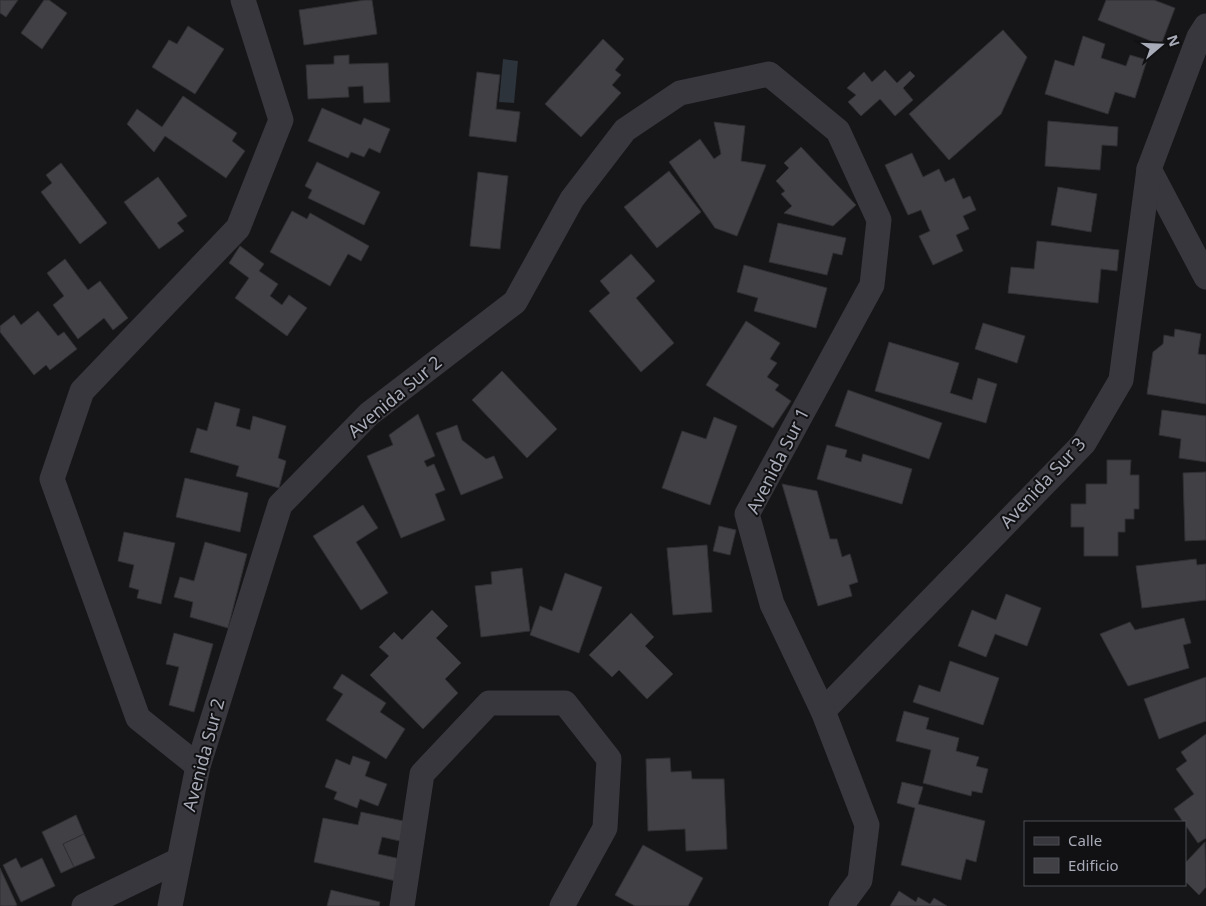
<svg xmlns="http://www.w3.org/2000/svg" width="1206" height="906" font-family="'Noto Sans',sans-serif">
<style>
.water{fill:#2c333b}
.building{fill:#404045;stroke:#303034}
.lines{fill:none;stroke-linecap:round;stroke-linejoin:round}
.minor{stroke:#37373d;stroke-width:25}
.labels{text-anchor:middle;stroke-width:4;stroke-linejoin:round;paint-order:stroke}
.street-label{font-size:18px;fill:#a8abb8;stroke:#111113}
</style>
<rect width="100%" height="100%" fill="#161618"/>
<polygon class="water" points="503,59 518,61 514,103 499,102"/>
<g class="building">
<polygon points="0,0 18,0 6,17 0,13"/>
<polygon points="44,0 49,0 67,13 42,49 21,33"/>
<polygon points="365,0 372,0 377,34 304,45 299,10"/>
<polygon points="1106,0 1154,0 1175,8 1161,45 1098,20"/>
<polygon points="188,26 224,49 195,94 152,67 169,40 177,44"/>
<polygon points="1003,30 1027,57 1001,114 949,160 909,114"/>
<polygon points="1083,36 1105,44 1101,58 1126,66 1130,55 1147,60 1135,98 1115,92 1108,114 1045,94 1055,60 1074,66"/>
<polygon points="603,39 624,59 615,70 621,75 612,85 621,93 581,137 545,104"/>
<polygon points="349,55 349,64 388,63 390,102 364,103 363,86 348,87 349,97 308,99 306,65 334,64 334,56"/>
<polygon points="885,70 897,83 910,71 915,76 903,88 913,100 895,116 880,99 861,116 848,102 856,95 847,88 864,72 872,82"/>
<polygon points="477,72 500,75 496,109 520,112 516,142 469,136"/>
<polygon points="183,96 237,133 232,141 245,151 226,178 165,136 154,152 127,124 137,109 162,127"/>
<polygon points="322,108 361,125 364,118 390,129 380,153 369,148 364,157 351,152 348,158 308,141"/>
<polygon points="1048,121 1118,127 1117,146 1102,145 1100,170 1045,166"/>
<polygon points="714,122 745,126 741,161 766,165 737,236 715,228 669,162 700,139 714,159 721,154"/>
<polygon points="801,147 856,205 833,226 784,213 792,206 781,194 785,191 776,181 789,168 784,163"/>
<polygon points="912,153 923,177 939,169 945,182 954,178 963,199 970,196 976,210 963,216 969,229 956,235 963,251 933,265 919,236 930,231 921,210 908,215 885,165"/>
<polygon points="317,162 380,192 364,225 308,198 312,190 305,186"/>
<polygon points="61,163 107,223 80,244 41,192 52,183 46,175"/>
<polygon points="669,171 701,212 657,248 624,207"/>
<polygon points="478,172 508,176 500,249 470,246"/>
<polygon points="158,177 187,216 177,223 184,231 159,249 124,202"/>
<polygon points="1058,187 1097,194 1091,232 1051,225"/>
<polygon points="292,211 307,219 310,213 369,246 361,261 348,254 330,286 270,252"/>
<polygon points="778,223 846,238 842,255 833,253 827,275 769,262"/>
<polygon points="1037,241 1119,250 1117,271 1101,269 1098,303 1008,293 1011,267 1034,269"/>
<polygon points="240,246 264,264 259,271 278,284 270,296 282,305 289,295 307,308 287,336 235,298 249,278 229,263"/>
<polygon points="631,254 655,281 636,298 674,343 641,372 589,311 610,293 600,281"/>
<polygon points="65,259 88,290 100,281 128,318 113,330 104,318 78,339 53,305 64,296 47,273"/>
<polygon points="744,265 827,288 816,328 754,311 758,298 737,292"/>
<polygon points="38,311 58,336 64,332 77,349 50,370 46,365 34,375 0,332 0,326 14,315 21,325"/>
<polygon points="746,321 780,343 770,359 777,363 767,377 779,385 775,390 791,401 773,428 706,385"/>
<polygon points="983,323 1025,336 1017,363 975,349"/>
<polygon points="1175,329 1201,334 1198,354 1206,355 1206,404 1147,394 1153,352 1163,344 1164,335 1174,337"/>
<polygon points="889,342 959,363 950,393 972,400 978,378 997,384 986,423 875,391"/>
<polygon points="502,371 557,429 527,458 472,400"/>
<polygon points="848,390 942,423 929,459 835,426"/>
<polygon points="215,402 240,409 236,426 250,430 253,416 286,426 278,458 286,461 279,488 236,476 239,466 190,452 197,428 207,431"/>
<polygon points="1162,410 1206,416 1206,462 1179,458 1181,439 1159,435"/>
<polygon points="418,414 435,456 424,461 427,467 434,464 445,490 435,494 445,520 401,538 367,456 393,445 389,435"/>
<polygon points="714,417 737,426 710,505 662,488 682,431 706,439"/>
<polygon points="457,425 462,440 486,459 494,456 503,478 461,495 436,433"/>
<polygon points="827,445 847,450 845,457 861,462 863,454 912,469 902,504 817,479"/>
<polygon points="1107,460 1131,460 1130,475 1139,475 1139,509 1134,509 1134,519 1125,519 1125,532 1118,532 1118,556 1084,556 1084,527 1071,527 1071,504 1086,504 1086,484 1107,484"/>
<polygon points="1206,472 1206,540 1185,541 1183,473"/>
<polygon points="185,478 248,493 240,532 176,517"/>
<polygon points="782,484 817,491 830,539 837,539 842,557 850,554 858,582 849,585 852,596 818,606"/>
<polygon points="363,505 378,528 356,542 388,593 361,610 313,536"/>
<polygon points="719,526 736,530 730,555 713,551"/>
<polygon points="124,532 175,543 161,604 137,598 139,590 129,587 134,565 118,561"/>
<polygon points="205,542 247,554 228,628 190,617 193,602 174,597 180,577 194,581"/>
<polygon points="707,545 712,612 673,615 667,548"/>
<polygon points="1196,559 1197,565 1206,564 1206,600 1142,608 1136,566"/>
<polygon points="522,568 530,631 481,637 475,586 492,584 491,572"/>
<polygon points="565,573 602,587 579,653 530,635 540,606 552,611"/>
<polygon points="1006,594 1041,608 1027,646 995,634 986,657 958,646 972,610 996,620"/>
<polygon points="432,610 448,626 436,638 461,663 445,679 458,693 423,729 370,675 389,656 379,647 394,632 402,640"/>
<polygon points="631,613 654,637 645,646 673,674 647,699 619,670 612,677 589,655"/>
<polygon points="1184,618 1191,643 1183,645 1189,668 1128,686 1100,634 1130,622 1135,630"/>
<polygon points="174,633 213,644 194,712 169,705 179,667 166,664"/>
<polygon points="950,661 999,678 983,725 913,702 919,685 940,692"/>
<polygon points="342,674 386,703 380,712 405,729 386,759 326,720 343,694 333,688"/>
<polygon points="1206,677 1206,721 1159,739 1144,699"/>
<polygon points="904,711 929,718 926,729 959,738 956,751 979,757 976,766 988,769 982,793 972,791 971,796 923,783 931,750 896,741"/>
<polygon points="1206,734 1206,838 1198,843 1174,809 1194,794 1176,769 1187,761 1181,752"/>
<polygon points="353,756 370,762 365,776 387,784 378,806 360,799 357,808 334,799 337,792 325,787 336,759 350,765"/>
<polygon points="670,758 671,772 691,771 692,779 724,779 727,849 686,851 685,829 648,831 646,759"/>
<polygon points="902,782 923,787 918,804 985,821 976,862 966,859 961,880 901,865 915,808 897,803"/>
<polygon points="361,812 408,822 404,842 382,837 378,854 405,860 400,882 314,862 323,818 358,825"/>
<polygon points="76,815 84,834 63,844 74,867 61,873 42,832"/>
<polygon points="84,834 95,858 74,867 63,844"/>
<polygon points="1205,842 1206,887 1199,895 1185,881 1185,863"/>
<polygon points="643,845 703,878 688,906 635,906 615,895"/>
<polygon points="16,858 21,868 42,858 55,886 21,902 3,865"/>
<polygon points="0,868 17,905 14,906 0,906"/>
<polygon points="331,890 380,902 379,906 327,906"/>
<polygon points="899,891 916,902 918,897 930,904 934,898 947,906 890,906"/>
</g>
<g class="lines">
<g class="minor">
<polyline points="1149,169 1206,277"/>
<polyline points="823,711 1084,443 1121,380 1149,169 1199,37 1206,26"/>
<polyline points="198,766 138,718 52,479 82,391 238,228 281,120 243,0"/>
<polyline points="84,906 179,860"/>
<polyline points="170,906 198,766 280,505 369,414 515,302 572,199 625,130 680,93 769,74 838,131 879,220 872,285 747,514 772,604 823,711 867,825 860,880 841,906"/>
<polyline points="402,906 422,774 489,703 565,703 609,759 605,828 562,906"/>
</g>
</g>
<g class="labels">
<g class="street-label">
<text transform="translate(395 397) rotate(-40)" y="6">Avenida Sur 2</text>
<text transform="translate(778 461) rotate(-63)" y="6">Avenida Sur 1</text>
<text transform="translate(1043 483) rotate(-47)" y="6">Avenida Sur 3</text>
<text transform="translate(204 755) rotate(-75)" y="6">Avenida Sur 2</text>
</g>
</g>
<rect x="1024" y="821" width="162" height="65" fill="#111113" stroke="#4d4f55"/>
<rect x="1034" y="837" width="25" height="8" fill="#37373d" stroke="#4d4f55"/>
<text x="1068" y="846" font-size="15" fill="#a8abb8">Calle</text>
<rect x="1034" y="858" width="25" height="15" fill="#404045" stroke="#4d4f55"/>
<text x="1068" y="871" font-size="15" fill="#a8abb8">Edificio</text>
<g transform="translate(1161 45) rotate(71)" stroke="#111113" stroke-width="4" paint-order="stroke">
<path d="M0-4L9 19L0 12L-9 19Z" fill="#a8abb8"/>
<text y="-8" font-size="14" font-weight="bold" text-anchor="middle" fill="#a8abb8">N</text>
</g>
</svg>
